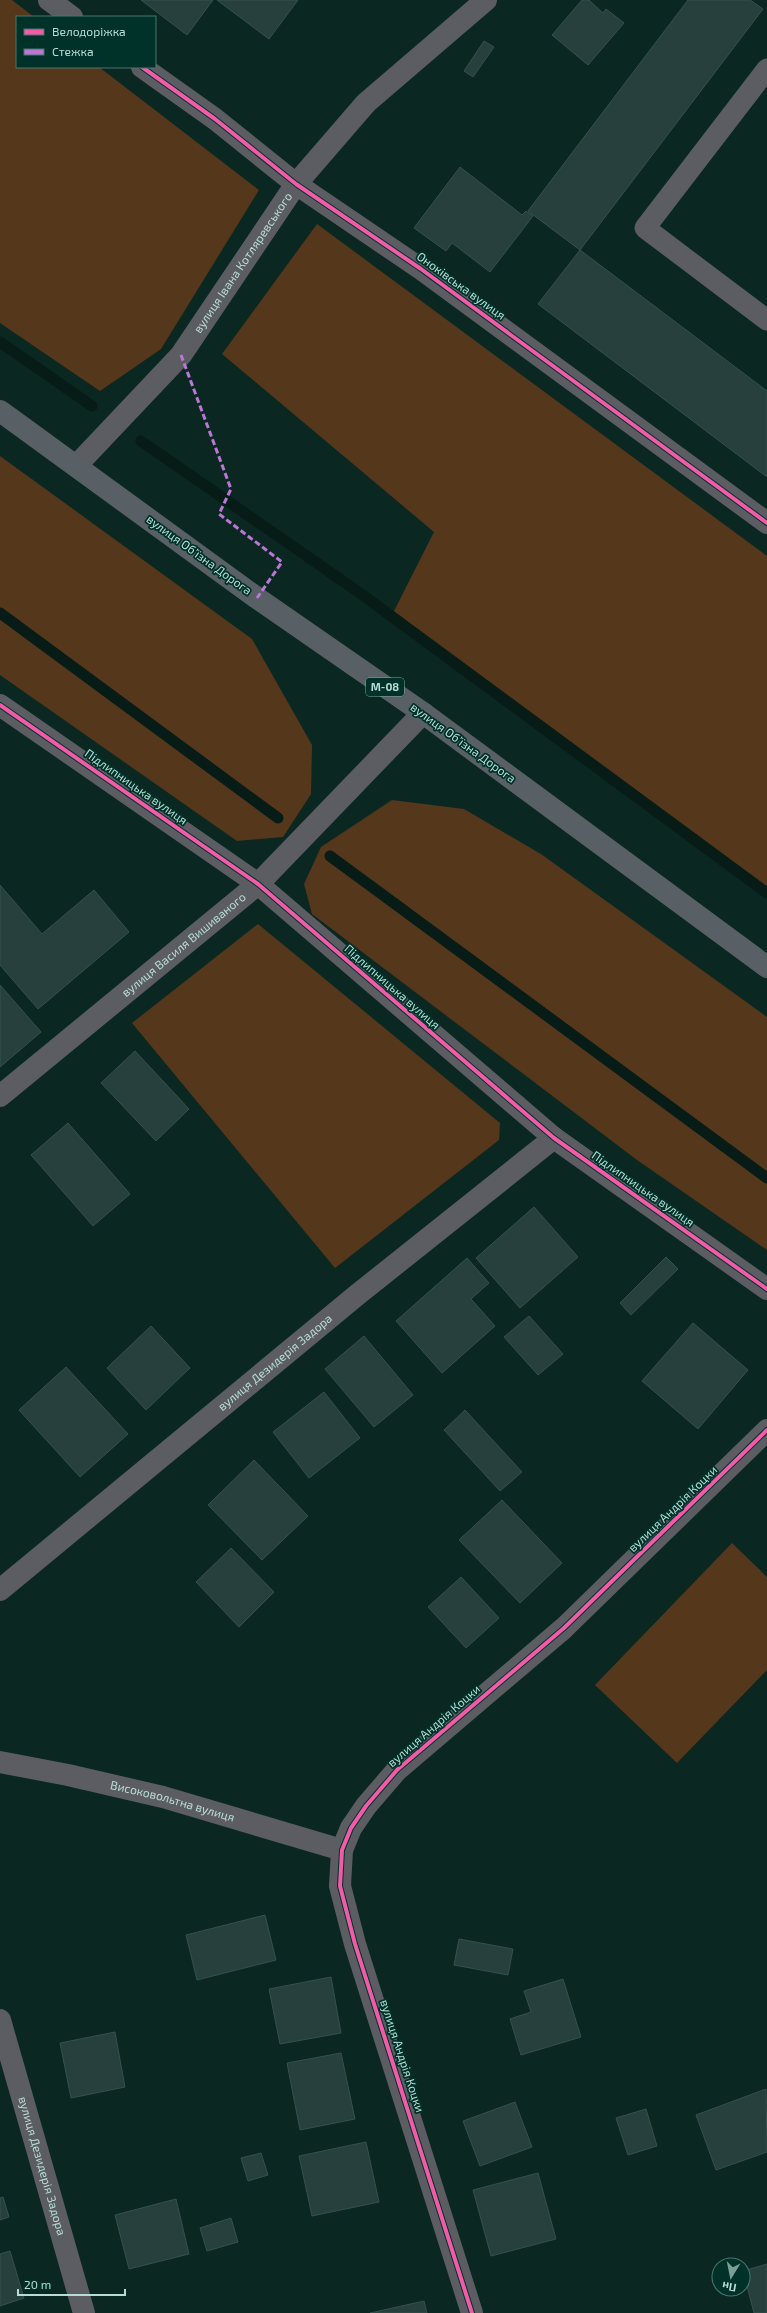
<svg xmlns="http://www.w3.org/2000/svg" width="767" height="2313" font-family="'Exo 2',sans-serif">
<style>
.green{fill:#55381b}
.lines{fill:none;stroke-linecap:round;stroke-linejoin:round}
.stream{stroke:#071b17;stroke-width:11}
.building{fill:#28403d;stroke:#34514f}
.service{stroke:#5c5d63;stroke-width:21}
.minor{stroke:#5c5d63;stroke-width:22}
.tertiary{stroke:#5c5d63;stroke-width:22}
.trunk{stroke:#586066;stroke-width:22}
.quiet{stroke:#ba77d6;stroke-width:3;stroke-dasharray:6 3;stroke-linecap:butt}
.cycleway-casing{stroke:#00322a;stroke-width:6}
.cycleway{stroke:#f35aa7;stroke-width:4}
.labels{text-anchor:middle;stroke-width:3.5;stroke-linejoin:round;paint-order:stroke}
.shield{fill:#00322a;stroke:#7faaa1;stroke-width:1}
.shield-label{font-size:11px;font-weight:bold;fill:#b6ddd4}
.street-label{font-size:12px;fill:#b6ddd4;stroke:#00322a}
</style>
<rect width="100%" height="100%" fill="#0b2722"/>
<g class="green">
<polygon points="0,0 12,0 34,17 17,17 17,67 99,67 259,190 161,349 100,391 0,323"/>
<polygon points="317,224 767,556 767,891 393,613 434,532 222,354"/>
<polygon points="0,456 252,639 312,745 311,794 283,837 237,841 0,675"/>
<polygon points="392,800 464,809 541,854 767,1017 767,1250 637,1160 312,914 304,884 321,847"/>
<polygon points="258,924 500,1123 499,1140 335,1268 132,1023"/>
<polygon points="732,1543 767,1577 767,1670 677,1763 595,1685"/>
</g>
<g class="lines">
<g class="stream">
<polyline points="0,342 92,406"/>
<polyline points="141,441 360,593 767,893"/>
<polyline points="0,613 278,818"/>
<polyline points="330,856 767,1178"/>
</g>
</g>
<g class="building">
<polygon points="141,0 213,0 187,35"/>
<polygon points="217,0 298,0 269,39"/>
<polygon points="582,0 589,0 603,13 606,9 624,23 588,65 552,35"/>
<polygon points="688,0 750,0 763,9 580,250 767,391 767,477 538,304 580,250 528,211"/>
<polygon points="484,41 494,47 473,77 464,71"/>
<polygon points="460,167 522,215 526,211 533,216 490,272 452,243 446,251 414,228"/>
<polygon points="0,885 42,934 94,890 129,932 38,1009 0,965"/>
<polygon points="0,985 41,1032 0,1067"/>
<polygon points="135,1051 189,1109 156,1141 101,1083"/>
<polygon points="68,1123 130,1194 93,1226 31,1155"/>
<polygon points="534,1207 578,1257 520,1308 476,1258"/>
<polygon points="666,1257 678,1269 631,1315 620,1303"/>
<polygon points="467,1258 489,1283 471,1299 495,1326 442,1373 396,1321"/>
<polygon points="529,1316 563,1354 538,1375 504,1337"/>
<polygon points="693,1323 748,1370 698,1429 642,1381"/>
<polygon points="151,1326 190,1368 146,1410 107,1368"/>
<polygon points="364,1336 413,1395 374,1427 325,1369"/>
<polygon points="66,1367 128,1434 80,1477 19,1410"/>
<polygon points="324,1392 360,1438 309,1478 273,1432"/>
<polygon points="465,1410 522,1472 500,1491 444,1430"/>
<polygon points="254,1460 308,1516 262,1560 208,1505"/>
<polygon points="502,1500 562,1563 520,1603 459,1540"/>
<polygon points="231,1548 274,1592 239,1627 196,1582"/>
<polygon points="461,1577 499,1618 466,1648 428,1607"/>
<polygon points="265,1915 276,1960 197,1980 186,1935"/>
<polygon points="459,1939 513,1949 508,1975 454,1965"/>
<polygon points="331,1977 341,2033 280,2044 269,1989"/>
<polygon points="563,1979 581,2037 521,2055 510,2019 531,2012 524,1991"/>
<polygon points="115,2032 125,2087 71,2098 60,2043"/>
<polygon points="341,2053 355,2119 300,2130 287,2063"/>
<polygon points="766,2089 767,2152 716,2170 696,2115"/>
<polygon points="515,2102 532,2147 480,2166 463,2121"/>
<polygon points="646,2109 657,2146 628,2155 616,2118"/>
<polygon points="366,2142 379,2202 312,2216 299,2156"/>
<polygon points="261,2153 268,2175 248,2181 241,2158"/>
<polygon points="538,2173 556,2239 491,2256 473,2190"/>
<polygon points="3,2197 9,2217 0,2220 0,2198"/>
<polygon points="176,2199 189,2254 129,2269 115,2215"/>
<polygon points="231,2218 238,2242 207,2251 200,2228"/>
<polygon points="10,2251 24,2298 0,2306 0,2254"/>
<polygon points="767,2264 767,2313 754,2313 743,2271"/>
<polygon points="424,2301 427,2313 370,2313"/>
</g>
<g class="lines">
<polyline class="service" points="767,69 645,228 767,320"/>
<g class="minor">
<polyline points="49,0 72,17"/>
<polyline points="142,67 215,119 296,184 421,269 767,523"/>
<path id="s1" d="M76 466 181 355 296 184 366 103 486 0"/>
<polyline points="0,705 258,884 554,1138 767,1289"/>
<path id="s2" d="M0 1590 357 1295 554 1138"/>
<path id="s3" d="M0 1762 68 1775 163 1797 342 1850"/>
<path id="s4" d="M0 2020 84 2313"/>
<polyline points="472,2313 355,1944 340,1886 342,1850 351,1828 366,1806 397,1770 564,1628 767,1430"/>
</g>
<path class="tertiary" id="s5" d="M0 1096 258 884 423 713"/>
<polyline class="trunk" points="0,411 257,598 423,713 767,967"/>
<polyline class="quiet" points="181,355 231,489 219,514 282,562 257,598"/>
<defs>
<g id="cycleway">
<polyline points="142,67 215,119 296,184 421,269 767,523"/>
<polyline points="0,705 258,884 554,1138 767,1289"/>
<polyline points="472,2313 355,1944 340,1886 342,1850 351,1828 366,1806 397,1770 564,1628 767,1430"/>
</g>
</defs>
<use href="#cycleway" class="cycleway-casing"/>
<use href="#cycleway" class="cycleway"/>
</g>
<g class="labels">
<rect class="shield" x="366" y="678" width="38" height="18" rx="3"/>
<g class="shield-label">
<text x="385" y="691">М-08</text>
</g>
<g class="street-label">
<text dy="4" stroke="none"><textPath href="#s1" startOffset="264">вулиця Івана Котляревського</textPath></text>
<text transform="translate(461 286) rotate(36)" y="4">Оноківська вулиця</text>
<text transform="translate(199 555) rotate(36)" y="4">вулиця Обʼїзна Дорога</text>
<text transform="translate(463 743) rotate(36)" y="4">вулиця Обʼїзна Дорога</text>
<text transform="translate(136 787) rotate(35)" y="4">Підлипницька вулиця</text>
<text dy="4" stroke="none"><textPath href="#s5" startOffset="238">вулиця Василя Вишиваного</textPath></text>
<text transform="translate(392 987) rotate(41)" y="4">Підлипницька вулиця</text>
<text transform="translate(643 1189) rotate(35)" y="4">Підлипницька вулиця</text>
<text dy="4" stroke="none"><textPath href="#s2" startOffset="357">вулиця Дезидерія Задора</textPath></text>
<text transform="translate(673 1509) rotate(-44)" y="4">вулиця Андрія Коцки</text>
<text transform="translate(434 1726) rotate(-41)" y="4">вулиця Андрія Коцки</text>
<text dy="4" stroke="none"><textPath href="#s3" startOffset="177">Високовольтна вулиця</textPath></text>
<text transform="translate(402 2056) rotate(72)" y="4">вулиця Андрія Коцки</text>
<text dy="4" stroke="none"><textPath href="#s4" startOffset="152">вулиця Дезидерія Задора</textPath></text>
</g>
</g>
<rect x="16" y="16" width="140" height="52" fill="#00322a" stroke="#49766e"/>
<rect x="24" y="29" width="20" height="6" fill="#f35aa7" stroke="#49766e"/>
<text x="52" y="36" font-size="12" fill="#b6ddd4">Велодоріжка</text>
<rect x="24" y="49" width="20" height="6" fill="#ba77d6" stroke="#49766e"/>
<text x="52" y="56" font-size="12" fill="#b6ddd4">Стежка</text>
<g transform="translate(731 2277) rotate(190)"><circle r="19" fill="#00322a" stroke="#49766e"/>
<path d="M0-3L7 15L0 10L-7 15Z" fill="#7a9d96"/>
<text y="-6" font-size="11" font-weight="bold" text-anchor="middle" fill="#b6ddd4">Пн</text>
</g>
<path d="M18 2289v6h107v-6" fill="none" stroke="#b6ddd4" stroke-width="2"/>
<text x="24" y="2289" font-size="12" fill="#b6ddd4" stroke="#00322a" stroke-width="3" paint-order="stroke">20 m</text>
</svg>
